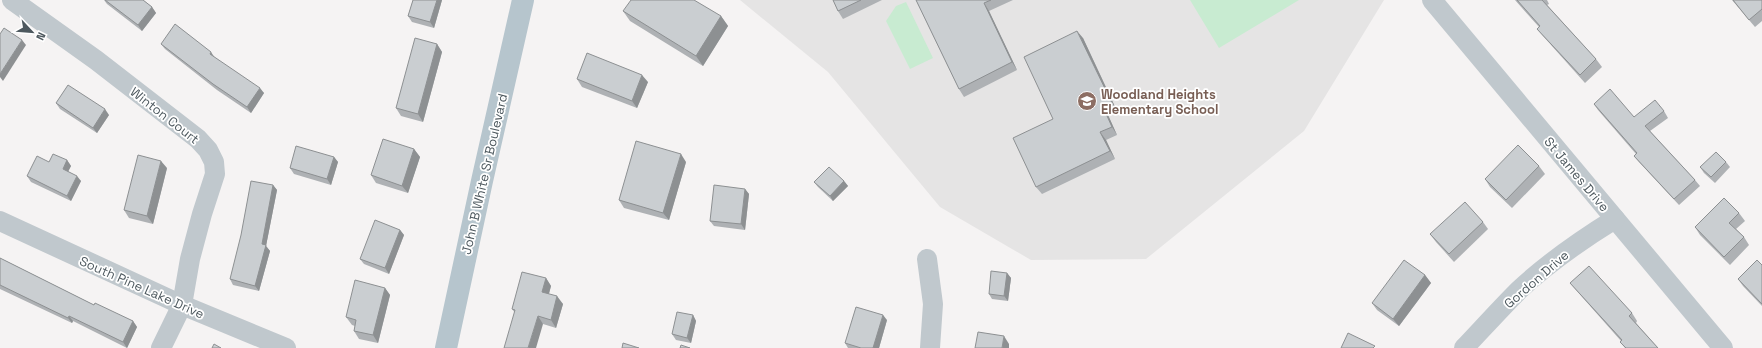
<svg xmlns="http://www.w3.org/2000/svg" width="1762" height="348" font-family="'Space Grotesk',sans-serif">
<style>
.education{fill:#e5e4e4}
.green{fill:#c8ebd1}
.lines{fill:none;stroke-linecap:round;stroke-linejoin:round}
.minor{stroke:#c0c8cd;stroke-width:20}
.major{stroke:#b6c5cd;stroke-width:22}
.wall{fill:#aeb1b4}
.shaded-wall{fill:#8d9092}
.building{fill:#caced1;stroke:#8d9092}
.labels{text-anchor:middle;stroke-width:3.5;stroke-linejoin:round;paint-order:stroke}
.education-label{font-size:13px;font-weight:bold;fill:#785e54;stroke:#fff;text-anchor:start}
.street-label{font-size:13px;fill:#4d585e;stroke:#fff}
</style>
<rect width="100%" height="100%" fill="#f5f3f3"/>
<polygon class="education" points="740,0 1384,0 1304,131 1146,259 1031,260 940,207 828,72"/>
<g class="green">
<polygon points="1190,0 1299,0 1219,48"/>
<polygon points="906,2 933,58 910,69 886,21 896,6"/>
</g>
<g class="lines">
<g class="minor">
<polyline points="12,0 96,60 198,139 208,150 214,162 215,174 202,214 190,259 182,305 161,348"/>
<polyline points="1432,0 1723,348"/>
<polyline points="0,221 182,305 286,348"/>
<polyline points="927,259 933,304 930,348"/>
<path d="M1464 348C1482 329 1500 309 1519 290 1548 263 1581 240 1615 219"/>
</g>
<polyline class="major" points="446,348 482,181 523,0"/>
</g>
<g class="wall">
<polygon points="104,0 143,0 152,7 156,13 142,31 107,4"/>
<polygon points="413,0 442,0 434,28 412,22 408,16"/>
<polygon points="833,0 882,0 843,19 838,11"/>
<polygon points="916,0 1013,0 989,11 1017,70 964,97 959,89"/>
<polygon points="1515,0 1547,0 1549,4 1547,5 1596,59 1602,67 1585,83 1543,36 1537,29 1539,27"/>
<polygon points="1732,0 1762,0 1762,21 1755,27"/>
<polygon points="623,11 721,16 728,26 703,66 630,21"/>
<polygon points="1083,38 1117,111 1108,115 1117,135 1106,140 1115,159 1042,194 1036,187 1053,119"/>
<polygon points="161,44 215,58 264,93 251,113 217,90 165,49"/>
<polygon points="437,44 442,52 423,122 401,116 396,108"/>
<polygon points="577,79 648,82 637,108 582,87"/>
<polygon points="56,103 109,115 97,133 60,109"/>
<polygon points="1594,104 1634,117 1664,111 1668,118 1650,131 1695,180 1700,186 1679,205 1639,162 1634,156 1636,154 1598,110"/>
<polygon points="414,149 420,157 408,193 376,183 371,175"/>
<polygon points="334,157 338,162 331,185 294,174 290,168"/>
<polygon points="67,160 71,166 68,171 81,181 71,201 31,182 27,176 49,162"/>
<polygon points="686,162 669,220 624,208 619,200"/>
<polygon points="1726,162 1730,167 1715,183 1704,173 1700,167"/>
<polygon points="1539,166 1545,174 1512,208 1490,187 1485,179"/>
<polygon points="167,168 153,224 129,218 124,210"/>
<polygon points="844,181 848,186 833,201 818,187 814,182"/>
<polygon points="273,185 277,190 266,246 270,251 259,291 233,285 230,279"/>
<polygon points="745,189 749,194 745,230 714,226 710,221"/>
<polygon points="1739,213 1745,221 1736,229 1744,237 1749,245 1730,265 1700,235 1695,227"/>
<polygon points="1483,222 1488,229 1454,262 1436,242 1430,234"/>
<polygon points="400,230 404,235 389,274 364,264 360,259"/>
<polygon points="0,258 94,305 133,321 137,327 127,348 73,321 72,323 0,289"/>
<polygon points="1762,265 1762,306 1743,286 1738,279"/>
<polygon points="1007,273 1011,278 1008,301 992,299 989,294"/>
<polygon points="1425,275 1431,283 1399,326 1377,310 1372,303"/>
<polygon points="546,278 551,286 549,294 563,304 556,328 543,324 515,313 512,309"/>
<polygon points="1570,283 1632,313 1637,321 1636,323 1658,348 1625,348 1620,342 1621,341 1576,290"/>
<polygon points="385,288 390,295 378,343 359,339 354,331 355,326 352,325 346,317"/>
<polygon points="693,315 696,321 691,343 676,340 672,334"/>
<polygon points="887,320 879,348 848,348 845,343"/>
</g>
<g class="shaded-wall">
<polygon points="437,0 442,0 434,28 430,22"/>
<polygon points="984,3 989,11 1017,70 1012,62"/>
<polygon points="152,7 156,13 142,31 138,25"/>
<polygon points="721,16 728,26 703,66 696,56"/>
<polygon points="1077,31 1083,38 1117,111 1112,103"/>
<polygon points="22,40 26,45 3,81 0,77 0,74"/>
<polygon points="437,44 442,52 423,122 418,114"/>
<polygon points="211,52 215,58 214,60 210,54"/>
<polygon points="642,75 648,82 637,108 632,101"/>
<polygon points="260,88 264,93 251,113 247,107"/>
<polygon points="1103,107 1108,115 1117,135 1112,127"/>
<polygon points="105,109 109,115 97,133 93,128"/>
<polygon points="1100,132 1106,140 1115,159 1110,151"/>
<polygon points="414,149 420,157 408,193 402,186"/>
<polygon points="681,154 686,162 669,220 663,213"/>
<polygon points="334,157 338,162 331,185 327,179"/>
<polygon points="67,160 71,166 67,174 63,169"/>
<polygon points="161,161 167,168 153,224 147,216"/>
<polygon points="77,176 81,181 71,201 67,196"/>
<polygon points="844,181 848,186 833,201 830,196"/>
<polygon points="273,185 277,190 266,246 270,251 259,291 255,286 262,244"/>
<polygon points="745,189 749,194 745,230 741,224"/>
<polygon points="400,230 404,235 389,274 385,268"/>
<polygon points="1007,273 1011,278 1008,301 1004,296"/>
<polygon points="1425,275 1431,283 1399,326 1393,319"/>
<polygon points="546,278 551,286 547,300 542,292"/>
<polygon points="385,288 390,295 378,343 373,335"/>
<polygon points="557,296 563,304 556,328 551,320"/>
<polygon points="693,315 696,321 691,343 687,338"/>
<polygon points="883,315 887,320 879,348 873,348"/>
<polygon points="69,316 73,321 72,323 68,318"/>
<polygon points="538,316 543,324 536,348 528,348"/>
<polygon points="133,321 137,327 127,348 123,342"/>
<polygon points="1004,336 1009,344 1009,348 1002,348"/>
</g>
<g class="building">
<polygon points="105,0 143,0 152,7 138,25"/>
<polygon points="413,0 437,0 430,22 408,16"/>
<polygon points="631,0 694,0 721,16 696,56 623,11"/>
<polygon points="833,0 861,0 838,11"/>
<polygon points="916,0 991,0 984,3 1012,62 959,89"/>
<polygon points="1517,0 1542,0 1596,59 1580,75 1537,29 1540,26"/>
<polygon points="1733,0 1762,0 1762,9 1749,20"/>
<polygon points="175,24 211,52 210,54 260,88 247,107 213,84 161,44"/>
<polygon points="4,28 22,40 0,74 0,34"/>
<polygon points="1077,31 1112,103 1103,107 1112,127 1100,132 1110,151 1036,187 1013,138 1053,119 1024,57"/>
<polygon points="415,38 437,44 418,114 396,108"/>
<polygon points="587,53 642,75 632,101 577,79"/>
<polygon points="68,85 105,109 93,128 56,103"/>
<polygon points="1610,89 1634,117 1655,100 1664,111 1645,126 1695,180 1674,199 1634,156 1637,153 1594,104"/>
<polygon points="383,139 414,149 402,186 371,175"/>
<polygon points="636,141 681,154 663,213 619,200"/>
<polygon points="1518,145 1539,166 1506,200 1485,179"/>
<polygon points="296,146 334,157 327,179 290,168"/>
<polygon points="1716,152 1726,162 1711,177 1700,167"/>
<polygon points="53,154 67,160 63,169 77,176 67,196 27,176 37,156 49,162"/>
<polygon points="138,155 161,161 147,216 124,210"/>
<polygon points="829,167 844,181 830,196 814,182"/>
<polygon points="251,181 273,185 262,244 266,245 255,286 230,279 241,235"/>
<polygon points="714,185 745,189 741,224 710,221"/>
<polygon points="1724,198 1739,213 1729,223 1744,237 1724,257 1695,227"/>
<polygon points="1465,202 1483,222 1449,254 1430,234"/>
<polygon points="375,220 400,230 385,268 360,259"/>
<polygon points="0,258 94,305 95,303 133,321 123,342 69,316 68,318 0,285"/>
<polygon points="1404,260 1425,275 1393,319 1372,303"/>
<polygon points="1757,260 1762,265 1762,304 1738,279"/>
<polygon points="1589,266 1632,313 1629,316 1658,348 1626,348 1620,342 1622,340 1570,283"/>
<polygon points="991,271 1007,273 1004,296 989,294"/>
<polygon points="522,272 546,278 542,292 557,296 551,320 538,316 528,348 504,348 515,310 512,309"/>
<polygon points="355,280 385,288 373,335 354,331 356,320 346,317"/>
<polygon points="856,307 883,315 873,348 861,348 845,343"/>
<polygon points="677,312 693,315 687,338 672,334"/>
<polygon points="978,332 1004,336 1002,348 975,348"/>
<polygon points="1348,333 1375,346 1373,348 1341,348"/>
<polygon points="623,343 639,348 622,348"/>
<polygon points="214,344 221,348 212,348"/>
<polygon points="681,345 690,348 680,348"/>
</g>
<defs>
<symbol id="school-disc" viewBox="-11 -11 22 22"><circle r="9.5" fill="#8d6e63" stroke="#fff"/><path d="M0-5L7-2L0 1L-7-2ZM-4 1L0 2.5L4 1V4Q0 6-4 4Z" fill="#fff"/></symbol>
</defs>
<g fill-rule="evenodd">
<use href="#school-disc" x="1076" y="90" width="22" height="22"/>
</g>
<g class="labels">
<g class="education-label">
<text x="1101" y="99">Woodland Heights<tspan x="1101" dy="15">Elementary School</tspan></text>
</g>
<g class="street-label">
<text transform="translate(165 115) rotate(38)" y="5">Winton Court</text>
<text transform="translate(484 174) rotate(-77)" y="5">John B White Sr Boulevard</text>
<text transform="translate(1577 174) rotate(50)" y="5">St James Drive</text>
<text transform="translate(1536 279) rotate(-41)" y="5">Gordon Drive</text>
<text transform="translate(142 287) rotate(24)" y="5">South Pine Lake Drive</text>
</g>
</g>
<g transform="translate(32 32) rotate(116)" stroke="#ffffff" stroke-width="3" paint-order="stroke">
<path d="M0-3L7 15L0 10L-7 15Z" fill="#4d585e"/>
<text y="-6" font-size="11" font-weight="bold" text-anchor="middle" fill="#4d585e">N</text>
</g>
</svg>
